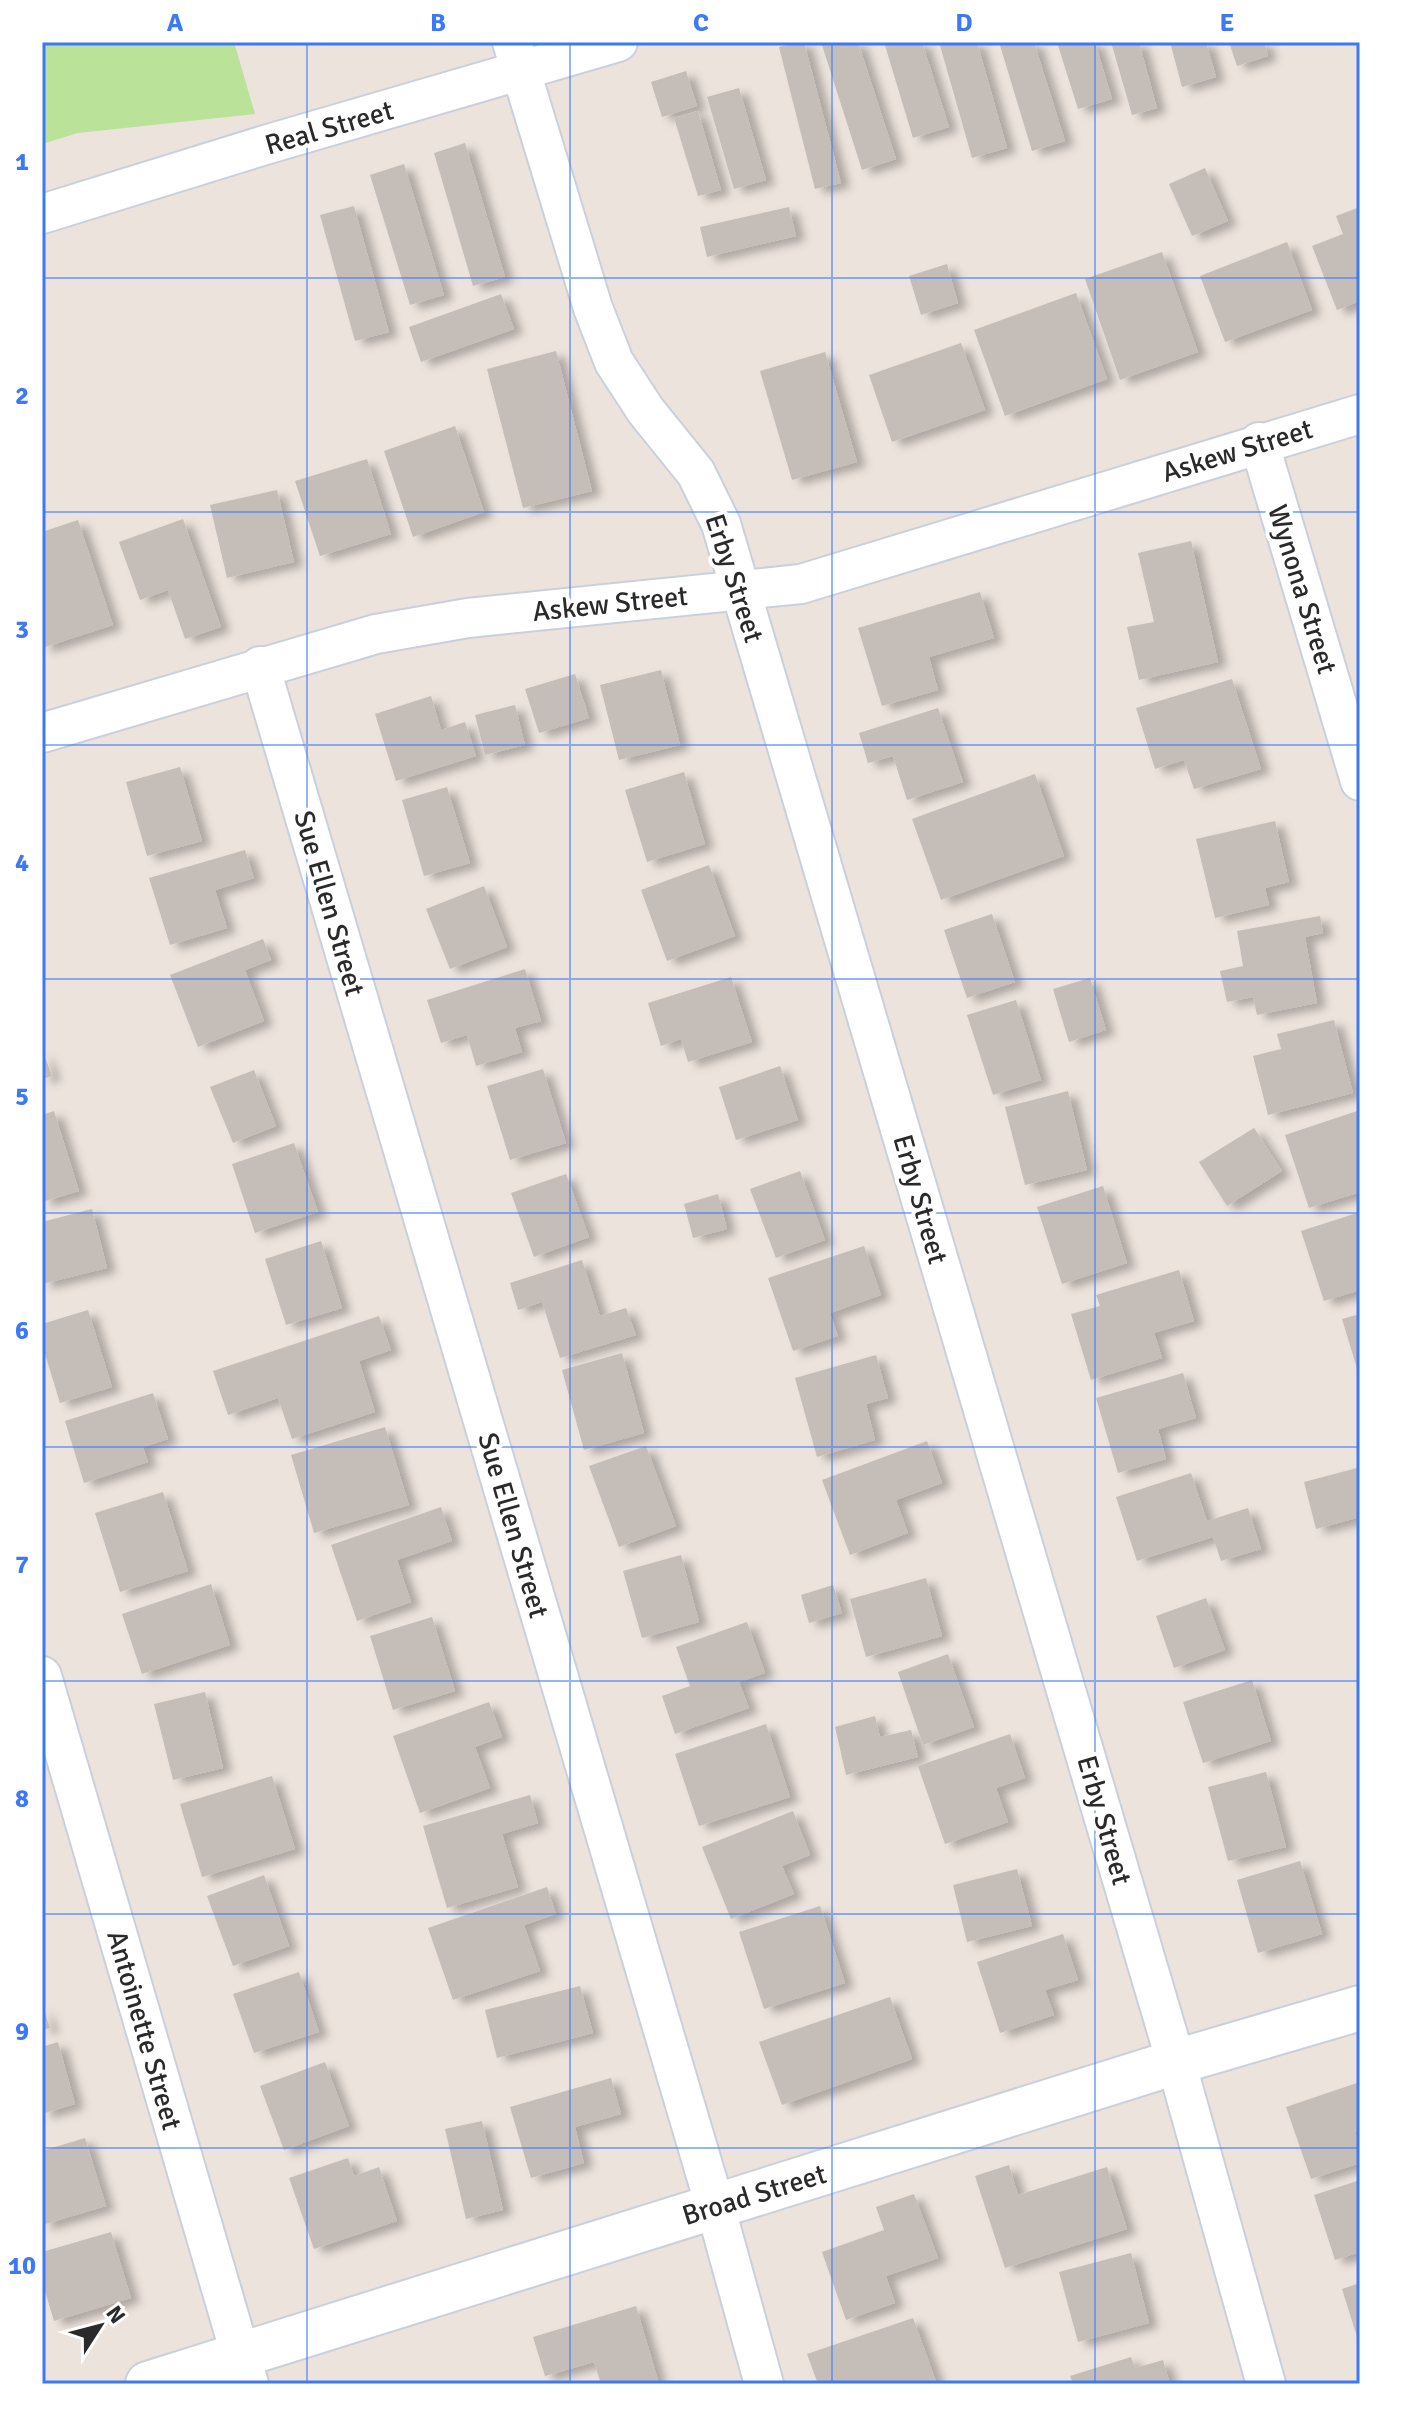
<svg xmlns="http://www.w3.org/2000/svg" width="1402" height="2426" font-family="Signika,sans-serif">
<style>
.green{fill:#bbe299}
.building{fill:#c4bdb8;filter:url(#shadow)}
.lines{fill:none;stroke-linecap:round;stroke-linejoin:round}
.minor-casing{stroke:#cad0db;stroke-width:42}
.tertiary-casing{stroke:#cad0db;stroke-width:48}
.minor{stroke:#fff;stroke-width:38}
.tertiary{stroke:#fff;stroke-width:44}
.grid{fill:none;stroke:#3d79f7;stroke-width:2;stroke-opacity:0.55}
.labels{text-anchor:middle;stroke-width:8;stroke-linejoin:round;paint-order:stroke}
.street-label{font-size:28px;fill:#2a2a2a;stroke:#fff}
.neatline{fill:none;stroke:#3d79f7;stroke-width:3}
.grid-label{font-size:26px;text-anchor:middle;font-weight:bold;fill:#3d79f7}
</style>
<defs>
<filter id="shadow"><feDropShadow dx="9" dy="5" stdDeviation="4" flood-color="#0004"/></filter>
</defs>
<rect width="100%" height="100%" fill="#ece3dc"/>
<polygon class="green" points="42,42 234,42 255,114 78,133 42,144"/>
<g class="building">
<polygon points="798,42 804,42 841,183 815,189 779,47"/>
<polygon points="821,42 858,42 896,159 862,170"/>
<polygon points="884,42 922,42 949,127 913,138"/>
<polygon points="939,42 977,42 1007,148 972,158"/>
<polygon points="999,42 1034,42 1065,141 1032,151"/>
<polygon points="1057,42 1095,42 1112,99 1078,109"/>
<polygon points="1111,42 1139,42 1157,108 1132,115"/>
<polygon points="1170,42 1206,42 1216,77 1182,87"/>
<polygon points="1229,42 1264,42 1268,56 1237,66"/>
<polygon points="686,71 697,106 662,117 651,82"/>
<polygon points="739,88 766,180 734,189 707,97"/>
<polygon points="698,111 721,190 698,196 674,118"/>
<polygon points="465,143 505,277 473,286 434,153"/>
<polygon points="404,164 444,295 410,305 370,175"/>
<polygon points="1205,168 1228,221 1192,236 1169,184"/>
<polygon points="354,206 389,332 355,341 320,215"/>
<polygon points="789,207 796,236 707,257 700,227"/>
<polygon points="1360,207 1360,301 1337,310 1312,246 1343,234 1336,216"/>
<polygon points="1287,242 1312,310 1225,342 1200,276"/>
<polygon points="1162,252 1198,352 1120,380 1085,279"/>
<polygon points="947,264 958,303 921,315 909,276"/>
<polygon points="1076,293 1107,379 1005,416 974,330"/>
<polygon points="501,294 514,329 421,362 409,327"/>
<polygon points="961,343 985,410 892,442 869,375"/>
<polygon points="556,351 592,491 523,508 487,369"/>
<polygon points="825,352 857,462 792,480 760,371"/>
<polygon points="455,426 484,512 413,537 384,451"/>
<polygon points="367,459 391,534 320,556 295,481"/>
<polygon points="277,490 294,562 227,578 210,505"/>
<polygon points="183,519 221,627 185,639 168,590 140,600 119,542"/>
<polygon points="78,520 113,625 42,648 42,532"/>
<polygon points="1191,541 1218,662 1139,680 1127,627 1154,622 1138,553"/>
<polygon points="980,592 994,638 929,657 938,690 882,706 858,628"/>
<polygon points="661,670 680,745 619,760 600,685"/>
<polygon points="575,674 589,718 539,733 525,689"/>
<polygon points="1232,679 1261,769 1194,789 1184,760 1155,769 1136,708"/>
<polygon points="431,696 441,730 465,722 476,756 396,781 375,714"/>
<polygon points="515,705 525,745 485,755 475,715"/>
<polygon points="938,708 963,782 907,800 893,756 868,763 859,733"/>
<polygon points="180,767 202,841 147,856 126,782"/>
<polygon points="684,772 705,844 647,862 625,790"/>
<polygon points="1035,774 1064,856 941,900 912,819"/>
<polygon points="447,787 470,863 424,876 402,800"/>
<polygon points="1275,821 1289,882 1265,888 1269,905 1215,918 1196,839"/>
<polygon points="245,850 254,878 215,890 227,928 170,945 149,878"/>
<polygon points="709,865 735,936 667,961 641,890"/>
<polygon points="484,886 507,947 450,969 426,909"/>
<polygon points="992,914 1015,982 967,998 944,930"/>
<polygon points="1320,916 1323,933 1305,937 1317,1003 1257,1015 1253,997 1227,1002 1220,971 1243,966 1237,931"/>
<polygon points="263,939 271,960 245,970 264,1021 198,1047 170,975"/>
<polygon points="525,969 541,1021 515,1028 522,1052 476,1066 467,1035 441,1043 427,1000"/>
<polygon points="731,977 752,1042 688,1062 681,1039 661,1046 648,1003"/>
<polygon points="1090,978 1106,1030 1069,1042 1053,989"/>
<polygon points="1016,1000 1041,1080 993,1095 967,1015"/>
<polygon points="1334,1020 1353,1093 1268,1115 1253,1056 1281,1049 1277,1034"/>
<polygon points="42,1049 52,1076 42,1079"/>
<polygon points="780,1066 798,1120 736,1140 719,1087"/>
<polygon points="543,1069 566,1143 510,1160 487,1086"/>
<polygon points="254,1070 276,1126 233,1143 210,1087"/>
<polygon points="1068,1091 1087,1170 1025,1185 1005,1107"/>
<polygon points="1360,1110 1360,1192 1309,1208 1285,1135"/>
<polygon points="54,1111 79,1191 42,1202 42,1115"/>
<polygon points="1254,1128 1282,1171 1227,1206 1199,1162"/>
<polygon points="294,1143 318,1212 255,1233 232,1164"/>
<polygon points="800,1171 825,1240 776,1258 750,1189"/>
<polygon points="566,1174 589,1237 534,1257 511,1193"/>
<polygon points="1103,1186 1127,1263 1062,1284 1037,1207"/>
<polygon points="718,1194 727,1229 693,1238 684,1204"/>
<polygon points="92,1209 107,1268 42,1284 42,1222"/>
<polygon points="1360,1212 1360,1290 1324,1301 1301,1231"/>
<polygon points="321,1241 342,1308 286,1325 265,1259"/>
<polygon points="864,1246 881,1295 830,1313 838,1336 793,1351 768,1278"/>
<polygon points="582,1260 600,1316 626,1308 636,1335 560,1358 542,1302 518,1310 510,1283"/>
<polygon points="1179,1270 1194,1321 1154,1333 1162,1358 1091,1380 1071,1314 1100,1306 1096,1295"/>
<polygon points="88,1310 112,1387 60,1403 42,1344 42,1324"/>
<polygon points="1360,1314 1360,1375 1359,1375 1342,1319"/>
<polygon points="379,1316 391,1350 359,1361 375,1412 292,1439 278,1398 228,1415 213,1371"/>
<polygon points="622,1353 644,1433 584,1450 562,1370"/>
<polygon points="876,1355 888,1398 866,1404 875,1440 817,1457 795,1378"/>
<polygon points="1183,1373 1196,1418 1158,1429 1166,1459 1118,1473 1096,1398"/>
<polygon points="153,1393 168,1439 143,1447 148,1462 84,1483 65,1421"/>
<polygon points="385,1427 409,1505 314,1533 291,1455"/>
<polygon points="927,1441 942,1483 896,1500 908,1533 850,1555 822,1480"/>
<polygon points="646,1446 676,1526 619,1547 589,1466"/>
<polygon points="1357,1468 1360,1477 1360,1517 1316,1529 1304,1482"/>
<polygon points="1191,1473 1207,1521 1248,1508 1261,1549 1221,1561 1213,1537 1137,1561 1116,1497"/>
<polygon points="163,1492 188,1571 120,1592 95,1513"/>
<polygon points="441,1507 452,1541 397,1560 411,1602 357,1621 331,1545"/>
<polygon points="681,1555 699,1622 642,1638 623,1571"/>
<polygon points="926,1578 942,1636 866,1657 850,1599"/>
<polygon points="211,1584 230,1645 142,1674 122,1614"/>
<polygon points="833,1585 842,1613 809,1623 801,1595"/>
<polygon points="1206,1598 1225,1650 1174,1668 1156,1616"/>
<polygon points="432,1617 455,1691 393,1710 370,1636"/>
<polygon points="747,1622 765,1673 739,1682 749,1708 675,1734 662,1696 690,1686 676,1647"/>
<polygon points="948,1654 974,1727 923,1745 898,1672"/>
<polygon points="1252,1680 1271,1741 1203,1763 1183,1702"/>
<polygon points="205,1692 223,1768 173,1780 154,1704"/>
<polygon points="489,1702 502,1737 475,1747 490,1788 420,1813 393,1736"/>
<polygon points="875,1716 880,1737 911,1730 918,1757 846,1775 835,1727"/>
<polygon points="766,1724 790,1797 699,1826 675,1754"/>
<polygon points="1010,1734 1025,1778 996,1788 1008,1822 945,1844 918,1766"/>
<polygon points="1266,1772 1286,1847 1228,1861 1208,1787"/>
<polygon points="272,1776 295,1849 202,1877 180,1804"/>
<polygon points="530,1795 538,1823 502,1834 518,1887 447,1908 423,1826"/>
<polygon points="793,1811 810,1855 782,1866 794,1894 731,1919 702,1847"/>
<polygon points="1300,1861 1322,1934 1258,1953 1237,1880"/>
<polygon points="1017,1869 1032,1926 967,1942 953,1885"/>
<polygon points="264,1875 289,1946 233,1966 207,1896"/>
<polygon points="547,1887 556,1914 524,1925 540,1971 453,2000 428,1928"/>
<polygon points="820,1906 845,1983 764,2009 739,1932"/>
<polygon points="1063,1934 1078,1980 1045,1990 1054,2015 1000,2033 977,1962"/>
<polygon points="299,1972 319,2032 254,2053 233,1994"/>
<polygon points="580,1986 593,2033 497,2058 485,2010"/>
<polygon points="890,1997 912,2059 782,2105 759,2042"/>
<polygon points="42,2004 50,2028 42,2030"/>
<polygon points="58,2042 75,2104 42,2114 42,2047"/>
<polygon points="325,2062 349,2126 284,2150 260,2086"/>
<polygon points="611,2078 621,2114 575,2127 584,2163 531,2178 510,2107"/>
<polygon points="1360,2082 1360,2130 1355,2132 1360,2146 1360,2163 1311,2179 1286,2107"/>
<polygon points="482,2121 503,2210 466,2219 445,2129"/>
<polygon points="85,2138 106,2206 42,2225 42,2151"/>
<polygon points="348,2158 354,2176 379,2167 397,2221 314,2249 289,2178"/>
<polygon points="1009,2165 1018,2195 1107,2167 1127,2229 1005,2268 975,2176"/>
<polygon points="1360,2180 1360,2252 1335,2260 1314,2195"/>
<polygon points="914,2194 938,2258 886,2276 895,2303 846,2320 822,2252 884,2230 876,2207"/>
<polygon points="111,2232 131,2298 54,2321 42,2281 42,2252"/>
<polygon points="1131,2253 1149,2323 1078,2342 1059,2272"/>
<polygon points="1360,2283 1360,2343 1359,2343 1342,2289"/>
<polygon points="636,2306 658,2380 644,2384 601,2384 594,2362 545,2376 533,2337"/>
<polygon points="913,2318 937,2384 818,2384 807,2354"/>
<polygon points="1131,2357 1135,2368 1163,2360 1170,2384 1073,2384 1070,2376"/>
</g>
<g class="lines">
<defs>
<g id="minor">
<polyline points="512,42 593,308 614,362 646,411 696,473 721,524 1176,2062 1266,2384"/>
<polyline points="42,214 265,145 618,42"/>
<polyline points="1259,442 1360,781"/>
<polyline points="260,666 715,2206 764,2384"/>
<polyline points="42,733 376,634 468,618 801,584 1360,414"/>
<polyline points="42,1676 249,2384"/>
</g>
<polyline id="tertiary" points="148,2384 1176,2062 1360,2008"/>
</defs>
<use href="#minor" class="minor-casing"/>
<use href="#tertiary" class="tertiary-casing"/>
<use href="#minor" class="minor"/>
<use href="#tertiary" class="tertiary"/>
</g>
<path class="grid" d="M307 42V2384M570 42V2384M832 42V2384M1095 42V2384M42 278H1360M42 512H1360M42 745H1360M42 979H1360M42 1213H1360M42 1447H1360M42 1681H1360M42 1914H1360M42 2148H1360"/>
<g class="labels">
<g class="street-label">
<text transform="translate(329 127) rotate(-16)" y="10">Real Street</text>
<text transform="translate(1237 450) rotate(-17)" y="10">Askew Street</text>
<text transform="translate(735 578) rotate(72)" y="10">Erby Street</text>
<text transform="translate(1303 589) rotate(73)" y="10">Wynona Street</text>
<text transform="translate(610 603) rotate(-6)" y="10">Askew Street</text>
<text transform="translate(330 903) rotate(74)" y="10">Sue Ellen Street</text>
<text transform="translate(921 1199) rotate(74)" y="10">Erby Street</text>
<text transform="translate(514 1525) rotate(74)" y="10">Sue Ellen Street</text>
<text transform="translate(1105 1820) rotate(74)" y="10">Erby Street</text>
<text transform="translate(145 2030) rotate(74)" y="10">Antoinette Street</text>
<text transform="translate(754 2194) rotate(-17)" y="10">Broad Street</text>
</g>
</g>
<rect width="1402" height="2426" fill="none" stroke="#ffffff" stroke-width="88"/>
<g transform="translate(100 2326) rotate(54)" stroke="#ffffff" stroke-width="6" paint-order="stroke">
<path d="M0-6L14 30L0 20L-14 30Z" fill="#2a2a2a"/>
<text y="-12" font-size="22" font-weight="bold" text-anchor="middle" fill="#2a2a2a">N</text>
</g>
<rect x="44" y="44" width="1314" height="2338" class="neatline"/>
<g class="grid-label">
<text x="175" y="31">A</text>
<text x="438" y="31">B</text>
<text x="701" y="31">C</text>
<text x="964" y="31">D</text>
<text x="1227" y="31">E</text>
<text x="22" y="170">1</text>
<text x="22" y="404">2</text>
<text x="22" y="638">3</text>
<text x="22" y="871">4</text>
<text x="22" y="1105">5</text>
<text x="22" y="1339">6</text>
<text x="22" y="1573">7</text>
<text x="22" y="1807">8</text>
<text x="22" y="2040">9</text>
<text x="22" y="2274">10</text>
</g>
</svg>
